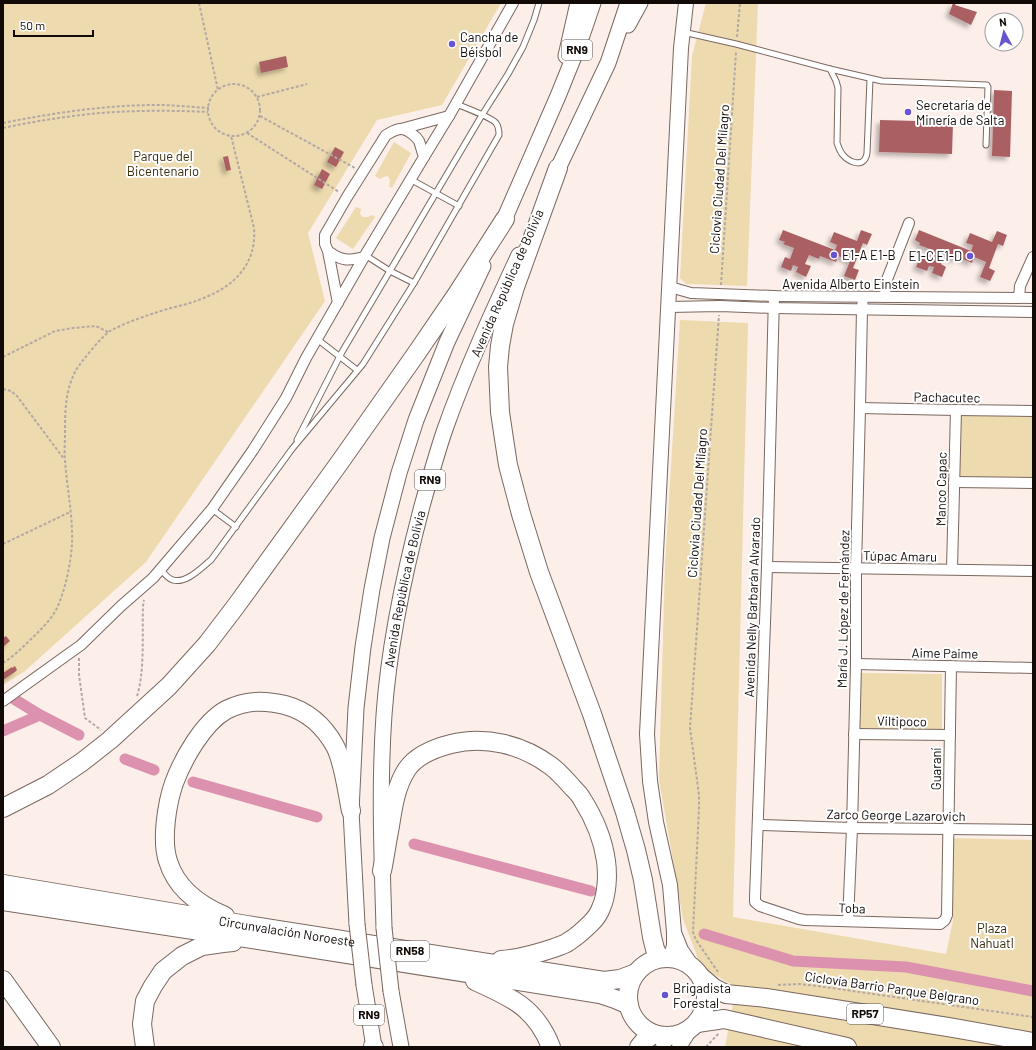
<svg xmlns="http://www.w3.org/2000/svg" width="1036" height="1050" font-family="Barlow,sans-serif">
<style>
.green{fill:#eddaae}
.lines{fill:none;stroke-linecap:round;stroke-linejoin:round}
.canal{stroke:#dc92ae;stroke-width:11}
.building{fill:#aa6164;filter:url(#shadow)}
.lane-casing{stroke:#7b6860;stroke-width:7}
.street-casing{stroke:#7b6860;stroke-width:12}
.secondary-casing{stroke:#7b6860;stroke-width:16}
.primary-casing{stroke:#7b6860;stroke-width:17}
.highway-casing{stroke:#7b6860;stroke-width:20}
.path{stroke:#b4a8a4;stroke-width:2;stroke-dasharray:3 2;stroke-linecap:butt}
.lane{stroke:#fff;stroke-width:5}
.street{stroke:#fff;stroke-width:10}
.secondary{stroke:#fff;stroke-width:14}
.primary{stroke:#fff;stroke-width:15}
.highway{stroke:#fff;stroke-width:18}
.primary-bridge-casing{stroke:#7b6860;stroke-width:17;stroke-linecap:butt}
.primary-bridge{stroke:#fff;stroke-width:15}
.poi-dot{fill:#6854ce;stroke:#fff;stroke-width:1.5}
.labels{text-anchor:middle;stroke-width:4;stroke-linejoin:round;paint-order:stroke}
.shield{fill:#fff;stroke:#585451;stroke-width:1}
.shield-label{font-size:12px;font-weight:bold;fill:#110a07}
.poi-label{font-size:13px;fill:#110a07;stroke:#fff;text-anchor:start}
.park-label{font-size:13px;fill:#382b0c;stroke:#fff}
.street-label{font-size:13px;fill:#110a07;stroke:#fff}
</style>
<defs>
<filter id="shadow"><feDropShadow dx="-3.5" dy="3.5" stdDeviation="2" flood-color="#0004"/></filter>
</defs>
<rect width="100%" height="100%" fill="#fceee9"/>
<g class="green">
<polygon points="3,3 501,3 442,105 377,120 308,233 325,301 146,562 25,671 3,685"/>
<polygon points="706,3 758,3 747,286 686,284 680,278 692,56"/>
<polygon points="394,142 411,153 392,188 389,186 390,180 388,176 383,177 380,179 375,176"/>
<polygon points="356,207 361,209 360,214 363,217 368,217 372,215 375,217 353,249 336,238"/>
<polygon points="680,320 748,323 733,917 946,954 953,920 952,838 1033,840 1033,1047 725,1047 736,987 701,967 683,919 659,779 665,565"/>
<polygon points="957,415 1033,417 1033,478 957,477"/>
<polygon points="861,673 942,674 942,733 860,732"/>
</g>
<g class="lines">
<g class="canal">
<polyline points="14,699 40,715 79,735"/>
<polyline points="3,731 40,715"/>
<polyline points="125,759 154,770"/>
<polyline points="193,782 317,817"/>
<polyline points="414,844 591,891"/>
<polyline points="704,934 793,961 906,967 1033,991"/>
</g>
</g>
<g class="building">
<polygon points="953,3 956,3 955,5 977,12 971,25 949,14"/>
<polygon points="286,56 288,67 261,73 259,62"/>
<polygon points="994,90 1012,91 1010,157 992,156"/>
<polygon points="880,120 953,122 952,154 879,152"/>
<polygon points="335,147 344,152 336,167 327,162"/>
<polygon points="228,156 231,170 226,171 223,157"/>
<polygon points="322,169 330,174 322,189 314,185"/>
<polygon points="783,230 835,250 837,245 830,242 834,232 857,241 861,230 872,234 867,245 863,243 853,268 859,270 855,280 844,276 850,261 838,256 836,262 820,256 819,259 809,255 805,264 811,266 806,277 796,272 798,267 793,265 791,271 781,267 785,257 790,259 794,248 783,244 785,242 779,240"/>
<polygon points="919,230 971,251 973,245 966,243 970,233 992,242 997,231 1007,235 1003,246 998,244 989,268 995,271 990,281 980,277 986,262 974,257 972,263 956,256 955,260 944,255 941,264 946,267 942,277 932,273 934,267 929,266 927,271 916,267 920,257 926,259 930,249 919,245 920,243 915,240"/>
<polygon points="6,636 10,641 3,647 3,638"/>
<polygon points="15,666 17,670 15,672 3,680 3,673 12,667 12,668"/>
</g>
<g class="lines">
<defs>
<g id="lane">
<polyline points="683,32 736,44 830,69 882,81 987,85 988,87 986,145"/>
<path d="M830 69 836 81 838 88 837 143C839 148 840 152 843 155 848 161 860 167 865 159 866 157 867 155 867 153L870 79"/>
<polyline points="410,179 459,206"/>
<polyline points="365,255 390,271 414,283"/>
<polyline points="317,339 357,370"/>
<polyline points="297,440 342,352 482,115 508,74 523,47 534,20 539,3"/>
<polyline points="212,509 236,527"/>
<path d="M161 570C164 573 168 579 173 580 186 584 201 568 211 560L292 449 363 364 414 283 499 135C499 131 499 127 496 123 492 118 464 107 456 104"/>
</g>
<g id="street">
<polyline points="401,129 449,116"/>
<polyline points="424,157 449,116 513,3"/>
<path d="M328 251C341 261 348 261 364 257L424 157C422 152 421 146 419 141 416 136 407 129 401 129 395 129 390 133 386 135L347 197 325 235V244L328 251 338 303"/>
<polyline points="670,287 691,293 774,296 1033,298"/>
<polyline points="774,296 767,567 755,898 755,902 760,906 799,919 805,920 940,924 945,920 947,915 951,666"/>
<polyline points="885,297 886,282 909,223"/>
<polyline points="1019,298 1020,286 1033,257"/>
<polyline points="669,307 720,306 773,308 1033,312"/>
<polyline points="860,408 956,410 1033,411"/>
<polyline points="954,482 1033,483"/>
<polyline points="767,567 1033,571"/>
<polyline points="952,569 956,410"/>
<polyline points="856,664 1033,668"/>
<polyline points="3,701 81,645 121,606 153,578 212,509 253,450 286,398 306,358 364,257"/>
<polyline points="854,734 950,735"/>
<polyline points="759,825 852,828 1033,830"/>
<polyline points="848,921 852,828 856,664 856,568 860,408 862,309 863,297"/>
</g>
<g id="secondary">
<polyline points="675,935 681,950 692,966"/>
<polyline points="670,958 674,946 674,932 670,885 656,822 650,781 647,734 681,48 686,3"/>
<polyline points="661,1036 664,1047"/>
<polyline points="679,1047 691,1028"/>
</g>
<g id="primary">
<polyline points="628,25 640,3"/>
<polyline points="566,56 578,3"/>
<polyline points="553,179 608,63 628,3"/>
<polyline points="500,229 558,96 579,44 593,3"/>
<polyline points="357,924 351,811 356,708 363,647 372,589 382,538 399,473 416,420 447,342 483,266"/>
<path id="s1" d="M384 928C382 857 379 786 384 715 389 644 404 574 422 506 429 481 436 456 444 432 465 372 492 313 519 255"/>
<polyline points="364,985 374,1047"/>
<polyline points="391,991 401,1047"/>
</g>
<g id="highway">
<polyline points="558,168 515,287 504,324 500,346 498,367 500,412 504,439 508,465 521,514 539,572 592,714 625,812 636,850 643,880 652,937 655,949 658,955 662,958"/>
<polyline points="3,808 48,785 82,762 110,740 169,686 207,644 236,606 340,462 416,354 457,294 505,219"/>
<path d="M382 871C385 856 387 841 390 826 393 806 396 786 407 769 417 755 435 748 451 744 485 735 523 745 551 766 559 772 566 780 573 788 576 791 580 795 582 799 594 818 603 839 606 861 608 875 607 895 601 908 599 914 595 919 591 923 584 930 576 937 568 942 564 945 558 946 554 948 536 954 519 959 501 960"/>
<path id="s2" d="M3 884 247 925 604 981 620 979 636 973"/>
<polyline points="3,901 265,941 600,994 615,999 629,1005"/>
<path d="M225 916C199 905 176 888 168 861 161 840 167 803 174 783 183 759 203 723 226 710 246 700 264 700 285 705 307 711 324 726 335 746 344 763 347 792 351 811"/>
<circle cx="667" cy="997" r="39"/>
<polyline points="701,977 714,988 726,994 766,998 948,1027 1033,1042"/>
<polyline points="3,980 51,1047"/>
<path d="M475 981C511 997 536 1008 551 1047"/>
<polyline points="697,1023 724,1019 847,1047"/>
<polyline points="373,1046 374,1047"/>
<polyline points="145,1047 142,1024 145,1001 153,986 163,971 182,956 202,946 223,943 233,942"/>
<polyline points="639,1047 644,1041 654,1034"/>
</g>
</defs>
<use href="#lane" class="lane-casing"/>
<use href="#street" class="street-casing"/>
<use href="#secondary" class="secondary-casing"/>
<use href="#primary" class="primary-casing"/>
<use href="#highway" class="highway-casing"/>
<g class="path">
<polyline points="199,3 218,90"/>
<polyline points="737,37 740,3"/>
<circle cx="234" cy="110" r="26"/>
<polyline points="257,97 307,84"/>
<polyline points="260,116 355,168"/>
<path d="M3 123C53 113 105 105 157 105 174 105 192 107 209 108"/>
<path d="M3 128C26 123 49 119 73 116 118 110 163 110 208 112"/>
<polyline points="247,133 339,192"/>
<polyline points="721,285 736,52"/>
<polyline points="3,357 55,331 73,328 96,326 108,332"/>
<polyline points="3,389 11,391 17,396 64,459"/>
<polyline points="3,544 70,512"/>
<polyline points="79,658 79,675 85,718 101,730"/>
<path d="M3 663C11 658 19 651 26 644 37 633 48 624 56 610 65 592 71 563 72 543 73 516 67 488 65 461 64 453 65 443 65 434 65 411 65 391 76 370 81 362 102 336 110 331 125 323 142 317 158 312 172 307 187 305 201 299 234 287 257 264 254 228L231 136"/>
<path d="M137 696C145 671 142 633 143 606L144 600"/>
<polyline points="718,972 696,940 693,932 699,808 699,795 690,728 719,315"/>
<polyline points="778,985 799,984 818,986 1033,1017"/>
<polyline points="706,1047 719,1033"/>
</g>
<use href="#lane" class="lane"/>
<use href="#street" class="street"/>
<use href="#secondary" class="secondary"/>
<use href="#primary" class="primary"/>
<use href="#highway" class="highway"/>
<defs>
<g id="primary-bridge">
<polyline points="357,924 364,985"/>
<polyline points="384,928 391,991"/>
</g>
</defs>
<use href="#primary-bridge" class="primary-bridge-casing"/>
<use href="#primary-bridge" class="primary-bridge"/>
</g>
<g class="poi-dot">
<circle cx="452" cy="44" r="4"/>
<circle cx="908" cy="112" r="4"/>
<circle cx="834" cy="255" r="4"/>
<circle cx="970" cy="256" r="4"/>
<circle cx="665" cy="995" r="4"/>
</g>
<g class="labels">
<g class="shield">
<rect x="562" y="40" width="30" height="20" rx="3"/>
<rect x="415" y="470" width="30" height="20" rx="3"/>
<rect x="391" y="941" width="38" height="20" rx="3"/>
<rect x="847" y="1004" width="36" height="20" rx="3"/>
<rect x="354" y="1005" width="30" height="20" rx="3"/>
</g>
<g class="shield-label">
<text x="577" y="54">RN9</text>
<text x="430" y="484">RN9</text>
<text x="410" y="955">RN58</text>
<text x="865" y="1018">RP57</text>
<text x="369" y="1019">RN9</text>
</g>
<g class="poi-label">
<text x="460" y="42">Cancha de<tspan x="460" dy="15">Béisbol</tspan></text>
<text x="916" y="110">Secretaría de<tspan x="916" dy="15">Minería de Salta</tspan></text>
<text x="842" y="260">E1-A E1-B</text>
<text x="962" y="261" text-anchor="end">E1-C E1-D</text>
<text x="673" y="993">Brigadista<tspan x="673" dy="15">Forestal</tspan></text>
</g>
<g class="park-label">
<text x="163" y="161">Parque del<tspan x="163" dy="15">Bicentenario</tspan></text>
<text x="992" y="933">Plaza<tspan x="992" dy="15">Nahuatl</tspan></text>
</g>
<g class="street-label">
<text transform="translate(719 179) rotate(-86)" y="5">Ciclovia Ciudad Del Milagro</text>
<text transform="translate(507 283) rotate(-66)" y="5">Avenida República de Bolivia</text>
<text x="851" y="289">Avenida Alberto Einstein</text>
<text transform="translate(947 397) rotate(1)" y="5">Pachacutec</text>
<text transform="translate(941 489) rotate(-89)" y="5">Manco Capac</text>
<text transform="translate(697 503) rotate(-86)" y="5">Ciclovia Ciudad Del Milagro</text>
<text transform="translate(900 556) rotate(1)" y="5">Túpac Amaru</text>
<text dy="5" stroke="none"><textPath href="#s1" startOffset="341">Avenida República de Bolivia</textPath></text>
<text transform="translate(752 607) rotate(-88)" y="5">Avenida Nelly Barbarán Alvarado</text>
<text transform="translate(843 609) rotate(-89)" y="5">María J. López de Fernández</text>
<text transform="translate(945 653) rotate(1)" y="5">Aime Paime</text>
<text transform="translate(902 721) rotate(1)" y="5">Viltipoco</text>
<text transform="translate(936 769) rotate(-90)" y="5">Guaraní</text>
<text transform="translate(896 815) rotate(1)" y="5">Zarco George Lazarovich</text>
<text transform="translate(852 908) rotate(2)" y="5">Toba</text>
<text dy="5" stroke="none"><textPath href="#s2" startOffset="288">Circunvalación Noroeste</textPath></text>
<text transform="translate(892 988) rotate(8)" y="5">Ciclovía Barrio Parque Belgrano</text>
</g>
</g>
<rect width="1036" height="1050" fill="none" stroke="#110a07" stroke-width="8"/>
<g transform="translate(1004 32) rotate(353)"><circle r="19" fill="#ffffff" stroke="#a09d9c"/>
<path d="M0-3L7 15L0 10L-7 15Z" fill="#6854ce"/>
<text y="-6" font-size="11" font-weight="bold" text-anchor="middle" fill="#110a07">N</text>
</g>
<path d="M14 30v6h79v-6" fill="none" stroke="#110a07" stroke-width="2"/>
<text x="20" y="30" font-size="12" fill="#110a07" stroke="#ffffff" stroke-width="3" paint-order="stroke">50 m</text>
</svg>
